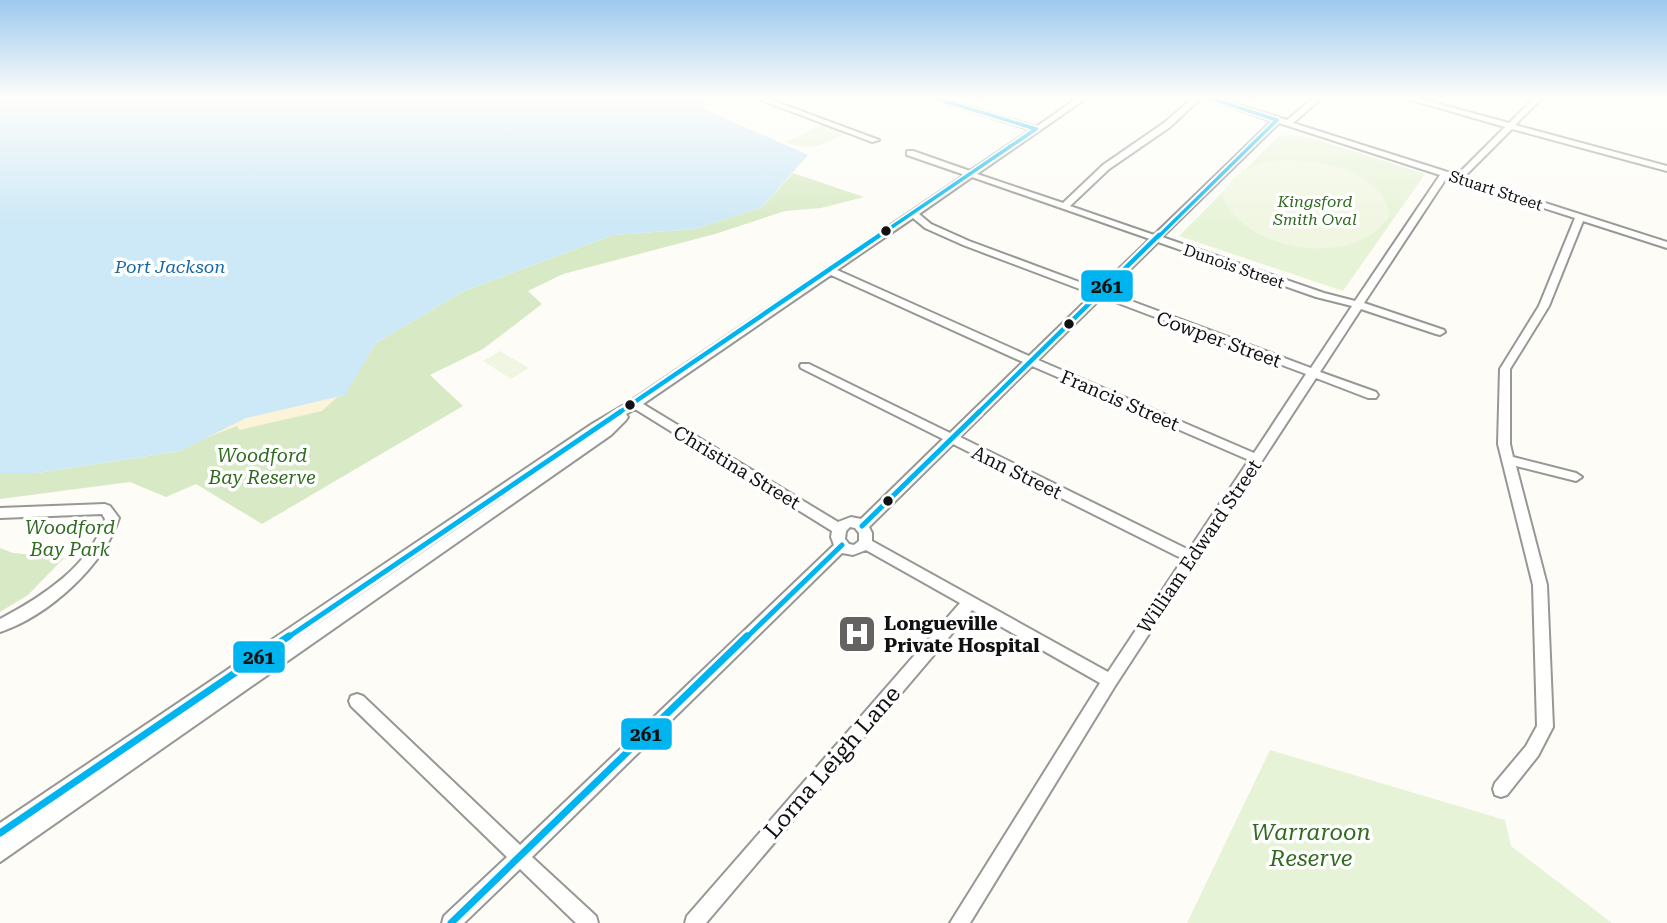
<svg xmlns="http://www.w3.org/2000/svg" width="1667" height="923" font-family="'Roboto Serif',serif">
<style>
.green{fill:#e7f3d7}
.forest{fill:#d8eac5}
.sand{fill:#fcf4d9}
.pitch{fill:#f0f6e1}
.water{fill:#cde8f7}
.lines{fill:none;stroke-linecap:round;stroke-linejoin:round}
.minor-casing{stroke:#979795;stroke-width:4}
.minor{fill:#fffffe;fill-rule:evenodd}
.bus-1-far3-casing{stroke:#fff;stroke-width:7}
.bus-1-far2-casing{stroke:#fff;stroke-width:9}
.bus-1-far1-casing{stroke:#fff;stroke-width:10}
.bus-1-casing{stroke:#fff;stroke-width:12}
.bus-1-far3{stroke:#00b5ef;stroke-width:3.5}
.bus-1-far2{stroke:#00b5ef;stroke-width:4.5}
.bus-1-far1{stroke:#00b5ef;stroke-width:5}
.bus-1{stroke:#00b5ef;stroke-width:7}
.bus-dot{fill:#111;stroke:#fff;stroke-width:2.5}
.labels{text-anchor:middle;stroke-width:7;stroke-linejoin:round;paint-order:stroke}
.far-street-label{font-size:16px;fill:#111;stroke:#fff}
.far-park-label{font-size:16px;font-style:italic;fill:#2f6b1f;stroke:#fff}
.far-water-label{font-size:18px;font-style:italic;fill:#1768a6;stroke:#fff}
.street-label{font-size:19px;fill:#111;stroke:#fff}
.park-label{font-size:19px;font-style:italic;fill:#2f6b1f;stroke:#fff}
.poi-label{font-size:19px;font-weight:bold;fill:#111;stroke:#fff;text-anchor:start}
.near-street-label{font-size:23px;fill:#111;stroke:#fff}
.near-park-label{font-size:23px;font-style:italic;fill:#2f6b1f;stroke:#fff}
.line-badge{stroke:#fff;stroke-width:2.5}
.pale-badge-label{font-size:19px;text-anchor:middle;font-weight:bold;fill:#111}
</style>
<rect width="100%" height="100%" fill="#fdfcf7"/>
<g class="green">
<path d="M825 123 846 133C820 146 814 152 786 142Z"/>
<polygon points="1292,135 1312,138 1425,174 1343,291 1179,236 1279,136"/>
<polygon points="1270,750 1505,820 1511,846 1612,923 1187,923"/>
</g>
<g class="forest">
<polygon points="793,173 864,197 821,208 785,211 715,234 563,274 528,291 542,304 483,349 430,375 463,406 262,524 196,484 166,497 130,482 0,499 0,473 37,473 180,451 246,418 344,395 376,343 464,291 613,235 695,229 762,207"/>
<polygon points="0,548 13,553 64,558 28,595 0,612"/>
</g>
<polygon class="sand" points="346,389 322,411 239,430 237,426 200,440 219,422"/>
<g class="pitch">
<path d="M1285 160C1324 161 1380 171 1390 214 1360 270 1244 253 1222 196 1232 170 1260 162 1285 160Z"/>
<polygon points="500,351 529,368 511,379 483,361"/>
</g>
<polygon class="water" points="0,97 702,97 705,99 702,108 808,155 762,207 695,229 613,235 464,291 376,343 345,395 246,418 180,451 37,473 0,473"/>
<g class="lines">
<defs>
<g id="minor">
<polygon points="753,97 763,97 879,140 872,142"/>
<path d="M927 97H938L1036 127 1079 97H1088L977 174 1063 203 1103 165 1164 123 1194 97H1202L1170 127 1109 169 1070 206 1154 235 1272 121 1202 97H1213L1287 120 1315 97H1323L1293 123 1457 175 1505 127 1401 97H1413L1509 123 1535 97H1543L1515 125 1667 166V171L1512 129 1464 177 1667 242V248L1583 221 1549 306 1510 369V444L1513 457 1576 473 1582 477 1576 481 1516 466 1547 585 1553 727 1538 756 1507 795 1501 797 1495 795 1493 789 1495 783 1526 746 1537 726 1533 585 1498 444 1500 369 1539 306 1575 218 1447 177 1364 303 1444 330 1445 332 1440 335 1436 334 1361 309 1320 372 1376 392 1378 395 1376 398H1368L1316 378 1115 686 970 923H950L1100 683 972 610 706 923H685L687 916 960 603 866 550 853 555 842 553 532 857 596 916 598 923H576L520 869 464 923H442L444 916 507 857 351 706 349 701 351 696 357 694 363 696 520 845 834 545 831 537 832 531 635 409 626 414 628 417 626 420 611 435 0 862V842L3 840 0 842V823L592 424 631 401 965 175 907 155V151H913L970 171 1031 130ZM1279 123 1440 175 1355 301 1324 293 1162 237ZM972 177 1150 239 1098 289 969 241 931 224 919 214ZM913 218 925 228 963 245 1093 294 1029 356 837 270ZM1158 242 1316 297 1352 306 1311 368 1107 292ZM831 275 1023 362 950 433 809 364H801L800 366 801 368 943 439 861 519 851 517 838 522 643 404ZM1102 297 1306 374 1254 453 1038 360ZM1032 366 1249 460 1189 550 960 437ZM605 427 603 429 254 668 600 430ZM953 444 1183 559 1108 672 872 541V533L869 527ZM850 527 855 528 859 533V541L854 545 849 544 845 539 846 531Z"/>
<path d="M105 504 110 506 119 518C104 566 48 616 0 632V619C42 597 90 566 105 519L102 514 0 518V508Z"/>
</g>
</defs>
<use href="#minor" class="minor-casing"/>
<use href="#minor" class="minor"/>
<defs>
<g id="bus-1-far3">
<polyline points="931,97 1036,129"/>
<polyline points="1206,97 1277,120"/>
<polyline points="877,237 1036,129"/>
<polyline points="1158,237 1277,120"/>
</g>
<g id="bus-1-far2">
<polyline points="617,414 880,235"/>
<polyline points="977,414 1159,235"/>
</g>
<g id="bus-1-far1">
<polyline points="862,526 979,412"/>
<polyline points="287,638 620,412"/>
<polyline points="746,638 842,545"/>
</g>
<g id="bus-1">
<polyline points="0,833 289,636"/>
<polyline points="451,923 747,636"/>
</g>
</defs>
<use href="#bus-1-far3" class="bus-1-far3-casing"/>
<use href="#bus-1-far2" class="bus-1-far2-casing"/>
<use href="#bus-1-far1" class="bus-1-far1-casing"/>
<use href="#bus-1" class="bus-1-casing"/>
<use href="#bus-1-far3" class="bus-1-far3"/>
<use href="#bus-1-far2" class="bus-1-far2"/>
<use href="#bus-1-far1" class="bus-1-far1"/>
<use href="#bus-1" class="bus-1"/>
</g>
<linearGradient id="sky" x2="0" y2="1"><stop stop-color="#9dc9ee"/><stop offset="0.43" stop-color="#fefefb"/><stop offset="1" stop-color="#fefefb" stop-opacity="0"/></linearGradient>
<rect width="1667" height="226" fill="url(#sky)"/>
<defs>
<symbol id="hospital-square" viewBox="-11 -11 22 22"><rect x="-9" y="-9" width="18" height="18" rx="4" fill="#646362" stroke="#fff"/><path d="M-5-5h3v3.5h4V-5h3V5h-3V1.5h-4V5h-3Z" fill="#fff"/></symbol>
</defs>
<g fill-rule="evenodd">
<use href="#hospital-square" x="835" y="612" width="44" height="44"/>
</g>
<g class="bus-dot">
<circle cx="886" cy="231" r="6"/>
<circle cx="1069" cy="324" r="6"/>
<circle cx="630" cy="405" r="6"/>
<circle cx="888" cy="501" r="6"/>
</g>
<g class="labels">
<g class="far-street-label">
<text transform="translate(1496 190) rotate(18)" y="6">Stuart Street</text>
<text transform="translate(1234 266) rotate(19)" y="6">Dunois Street</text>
</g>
<g class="far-park-label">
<text x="1315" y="207">Kingsford<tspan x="1315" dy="18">Smith Oval</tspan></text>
</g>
<g class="far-water-label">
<text x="170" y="273">Port Jackson</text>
</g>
<g class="street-label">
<text transform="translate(1219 339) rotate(20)" y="7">Cowper Street</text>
<text transform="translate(1120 400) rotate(23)" y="7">Francis Street</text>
<text transform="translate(737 467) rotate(31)" y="7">Christina Street</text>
<text transform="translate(1017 472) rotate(26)" y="7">Ann Street</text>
<text transform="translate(1199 546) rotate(-56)" y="7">William Edward Street</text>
</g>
<g class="park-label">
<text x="262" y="462">Woodford<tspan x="262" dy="22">Bay Reserve</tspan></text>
<text x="70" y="534">Woodford<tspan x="70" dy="22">Bay Park</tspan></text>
</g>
<g class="poi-label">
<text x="884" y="630">Longueville<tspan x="884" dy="22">Private Hospital</tspan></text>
</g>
<g class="near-street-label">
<text transform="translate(832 762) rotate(-49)" y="8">Lorna Leigh Lane</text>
</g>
<g class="near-park-label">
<text x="1311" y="840">Warraroon<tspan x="1311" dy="26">Reserve</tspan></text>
</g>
</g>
<g class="line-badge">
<rect x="1080" y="269" width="54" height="34" rx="7" fill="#00b5ef"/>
<rect x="232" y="640" width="54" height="34" rx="7" fill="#00b5ef"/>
<rect x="620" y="717" width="53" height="34" rx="7" fill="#00b5ef"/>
</g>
<g class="pale-badge-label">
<text x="1107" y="293">261</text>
<text x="259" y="664">261</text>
<text x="646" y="741">261</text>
</g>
</svg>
